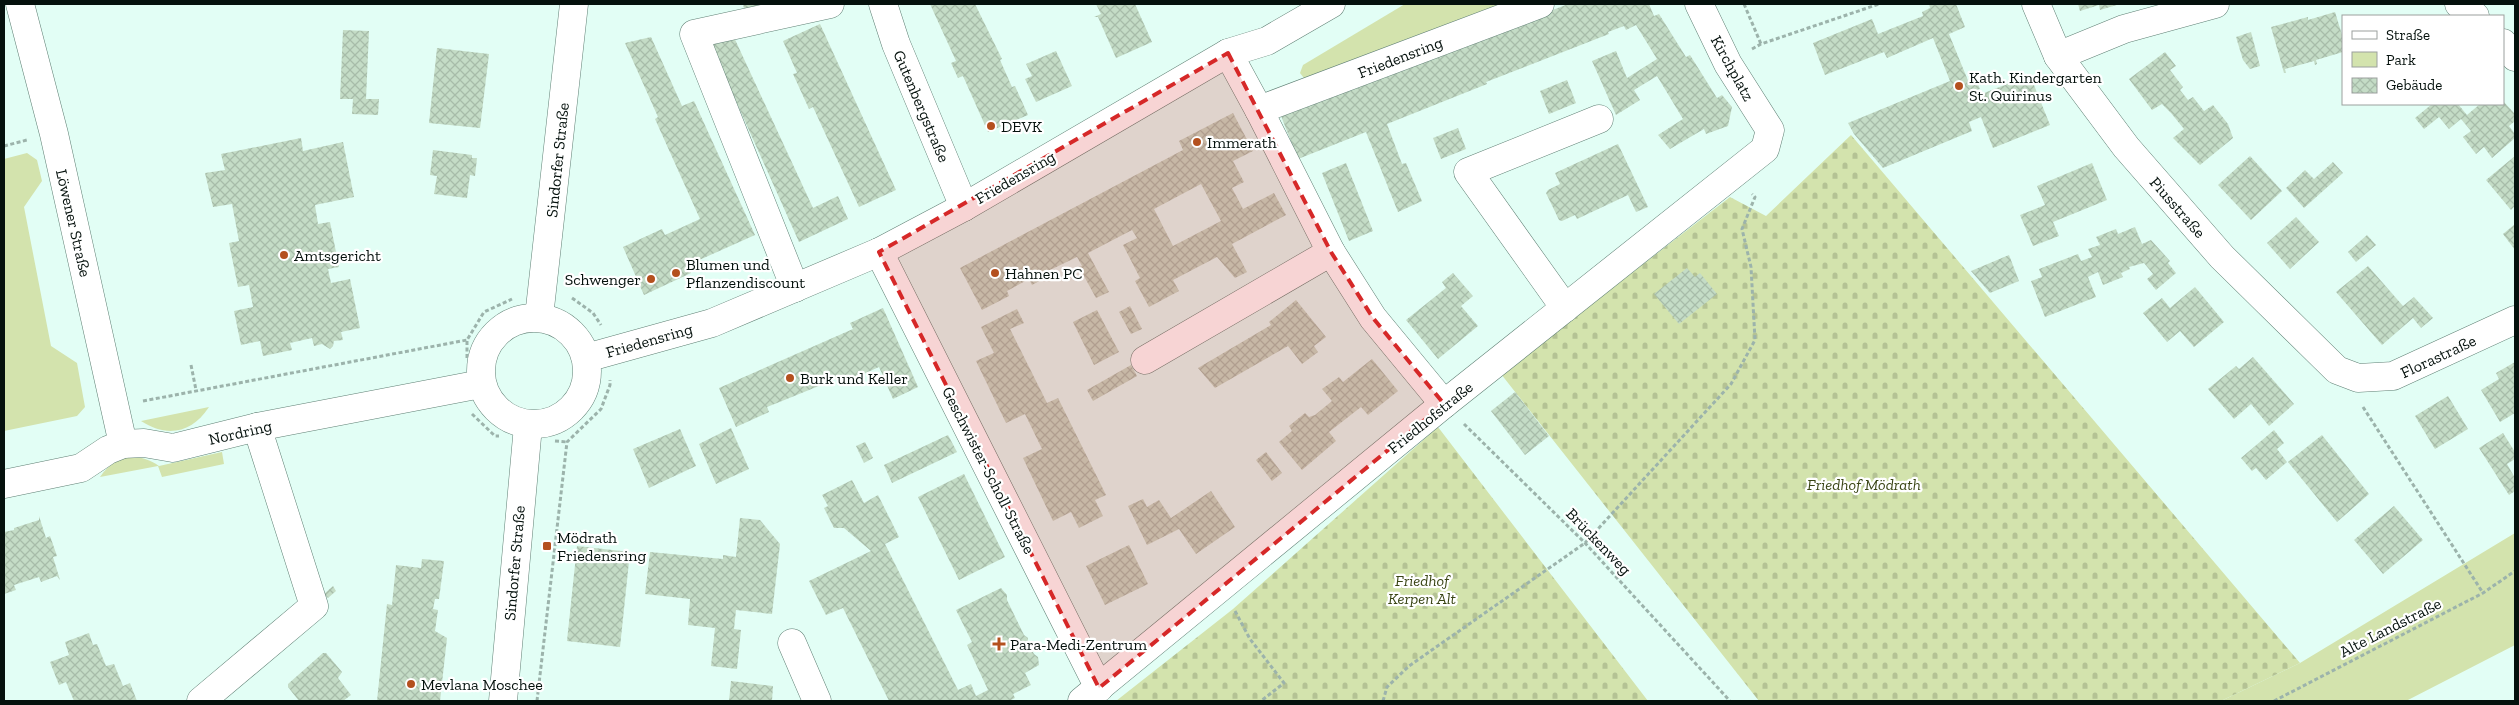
<svg xmlns="http://www.w3.org/2000/svg" width="2519" height="705" font-family="'Zilla Slab',serif">
<style>
.green{fill:#d3e3ad}
.cemetery{fill:url(#cemetery-stones)}
.building{fill:url(#building-cross-hatch);fill-rule:evenodd}
.lines{fill:none;stroke-linecap:round;stroke-linejoin:round}
.minor-casing{stroke:#608075;stroke-width:29}
.path{stroke:#9cb3ab;stroke-width:3;stroke-dasharray:4 2.5;stroke-linecap:butt}
.minor{stroke:#fff;stroke-width:28}
.marked{fill:#d62828;fill-opacity:0.2;stroke:#d62828;stroke-width:4;stroke-dasharray:10 6;stroke-linejoin:round}
.poi-dot{fill:#b4501e;stroke:#fff;stroke-width:2}
.labels{text-anchor:middle;stroke-width:4.5;stroke-linejoin:round;paint-order:stroke}
.street-label{font-size:16px;fill:#05110d;stroke:#fff}
.poi-label{font-size:16px;fill:#05110d;stroke:#fff;text-anchor:start}
.park-label{font-size:16px;font-style:italic;fill:#3a4515;stroke:#fff}
</style>
<defs>
<pattern id="cemetery-stones" width="16" height="16" patternUnits="userSpaceOnUse" patternTransform="scale(1.25)"><rect width="16" height="16" fill="#d3e3ad"/><path d="M2 7V4a2 2 0 0 1 4 0v3zM10 15v-3a2 2 0 0 1 4 0v3z" fill="#b4c294"/></pattern>
<pattern id="building-cross-hatch" width="8" height="8" patternUnits="userSpaceOnUse" patternTransform="scale(1.25)"><rect width="8" height="8" fill="#c4dcc6"/><path d="M0 0l8 8M0 8l8-8" fill="none" stroke="#a7bca9"/></pattern>
</defs>
<rect width="100%" height="100%" fill="#e2fef5"/>
<g class="green">
<polygon points="1405,4 1513,4 1307,82 1300,73 1303,65"/>
<polygon points="27,153 37,160 42,181 24,207 51,346 77,363 85,407 77,416 4,431 4,159"/>
<path d="M209 407C192 433 167 438 141 421Z"/>
<path d="M222 452 224 464 162 477 158 466 100 477C115 455 137 451 159 466Z"/>
<polygon points="2515,533 2515,645 2406,701 2221,701 2300,663"/>
</g>
<g class="cemetery">
<polygon points="1851,135 2300,663 2221,701 1759,701 1501,374 1730,197 1766,216"/>
<polygon points="1438,427 1648,701 1116,701 1233,609"/>
</g>
<g class="building">
<polygon points="743,4 797,4 746,17"/>
<polygon points="930,4 975,4 1002,59 1000,60 1012,87 1015,86 1028,115 988,132 963,76 958,78 951,63 956,61"/>
<polygon points="1096,4 1135,4 1152,42 1116,58 1098,17 1094,17 1101,14"/>
<polygon points="1568,4 1649,4 1654,16 1659,14 1686,57 1690,55 1717,98 1722,95 1732,107 1728,126 1706,134 1704,129 1670,149 1658,135 1683,119 1657,76 1634,90 1640,100 1616,115 1592,61 1616,51 1627,78 1657,59 1636,25 1626,30 1624,26 1608,32 1609,34 1486,82 1487,84 1387,124 1402,164 1406,163 1422,201 1398,212 1366,132 1298,159 1281,116"/>
<polygon points="1929,4 1956,4 1965,27 1949,34 1969,83 1976,79 1980,89 1971,92 1974,97 2030,75 2050,125 1993,148 1981,117 1969,122 1972,131 1883,168 1854,134 1848,123 1950,81 1933,38 1887,58 1884,52 1825,75 1813,43 1872,19 1878,34 1923,16 1922,12 1930,8"/>
<polygon points="2078,4 2120,4 2100,10 2099,5 2080,11"/>
<polygon points="2335,12 2343,38 2343,52 2316,60 2317,64 2315,65 2314,61 2285,69 2286,73 2284,73 2271,27 2308,17 2308,20"/>
<polygon points="820,24 896,190 859,207 813,107 809,109 793,74 797,73 783,41"/>
<polygon points="343,30 369,31 366,99 379,99 378,115 352,114 353,99 340,99"/>
<polygon points="2251,32 2260,66 2250,69 2243,60 2236,37"/>
<polygon points="732,33 813,208 838,196 848,219 799,242 710,43"/>
<polygon points="651,37 682,106 694,101 755,235 688,265 691,273 644,295 623,247 662,229 665,235 700,219 655,119 658,117 625,43"/>
<polygon points="437,48 489,54 480,128 429,123"/>
<polygon points="1056,51 1072,86 1036,102 1025,79 1032,76 1026,64"/>
<polygon points="2165,52 2176,66 2170,70 2183,87 2180,90 2188,100 2193,97 2204,111 2213,105 2228,124 2233,138 2200,165 2173,138 2184,129 2171,113 2162,104 2152,110 2129,79"/>
<polygon points="1567,80 1576,103 1549,114 1540,91"/>
<polygon points="2503,101 2515,114 2515,121 2509,126 2515,134 2515,138 2492,158 2484,147 2476,154 2463,137 2471,131 2461,119 2449,129 2439,117 2424,129 2415,118 2432,104 2458,104 2467,115 2480,104 2503,104"/>
<path d="M1233 113 1253 151 1233 161 1244 182 1232 188 1243 209 1274 193 1286 215 1232 244 1247 272 1235 278 1217 257 1173 280 1179 291 1149 307 1135 281 1140 278 1123 245 1137 238 1132 230 1088 253 1109 292 1096 298 1079 267 1082 266 1077 257 1048 271 1050 275 1032 285 1029 279 1007 291 1009 296 982 310 960 268 1183 150 1179 141ZM1201 184 1221 221 1173 246 1154 209Z"/>
<polygon points="1458,128 1466,149 1441,159 1433,138"/>
<polygon points="301,138 303,151 343,142 354,197 315,205 318,224 330,222 339,267 328,269 331,283 350,279 360,328 341,332 343,340 334,341 333,346 330,349 322,344 314,346 312,338 290,343 292,350 263,356 260,341 241,345 234,311 253,307 249,285 238,287 229,243 239,241 232,204 213,207 205,173 225,170 221,154"/>
<polygon points="1618,144 1648,207 1636,212 1628,195 1577,219 1575,215 1562,221 1559,220 1546,193 1548,190 1560,184 1555,173"/>
<polygon points="433,150 472,155 472,158 477,158 475,176 470,175 467,198 434,194 437,176 430,175"/>
<polygon points="2250,156 2282,191 2251,220 2218,185"/>
<polygon points="2515,156 2515,206 2511,210 2486,180"/>
<polygon points="2333,162 2343,173 2304,208 2286,188 2305,170 2314,179"/>
<polygon points="1346,163 1373,231 1349,241 1322,173"/>
<polygon points="2092,163 2107,200 2053,222 2059,236 2033,246 2020,215 2045,205 2037,186"/>
<polygon points="2296,217 2319,242 2290,269 2267,243"/>
<polygon points="2515,224 2515,250 2503,234"/>
<polygon points="2135,227 2142,244 2151,240 2170,261 2168,263 2176,273 2156,290 2147,279 2153,274 2144,263 2129,267 2130,269 2121,273 2123,277 2103,285 2098,272 2088,277 2096,297 2045,317 2031,281 2042,277 2039,269 2078,254 2081,261 2092,257 2088,249 2100,245 2096,237 2116,229 2118,234"/>
<polygon points="2367,235 2376,245 2356,262 2348,252"/>
<polygon points="2009,255 2019,281 1990,293 1971,271"/>
<polygon points="2368,266 2403,306 2414,297 2433,318 2421,328 2413,318 2382,345 2336,292"/>
<polygon points="1687,268 1695,277 1700,273 1717,294 1679,324 1654,294"/>
<polygon points="1453,273 1473,296 1461,306 1478,326 1438,359 1406,320 1446,288 1442,282"/>
<polygon points="2195,287 2224,322 2194,347 2180,331 2167,342 2143,313 2162,298 2170,308"/>
<polygon points="1296,300 1326,337 1314,346 1318,352 1302,364 1288,346 1215,388 1198,368 1271,325 1269,322"/>
<polygon points="1130,306 1142,329 1131,334 1119,312"/>
<polygon points="883,308 918,387 893,399 879,367 839,385 836,379 782,401 767,407 769,412 736,427 719,388 853,329 850,323"/>
<polygon points="1017,309 1024,323 1010,329 1047,403 1058,398 1106,495 1095,500 1103,516 1079,528 1071,512 1053,521 1023,458 1042,449 1025,414 1006,423 976,361 994,353 981,327"/>
<polygon points="1097,310 1119,352 1094,365 1073,322"/>
<polygon points="2253,357 2294,404 2269,426 2251,404 2234,419 2208,389 2236,366 2239,369"/>
<polygon points="1372,359 1398,391 1368,415 1361,407 1329,432 1336,441 1302,470 1279,442 1292,431 1289,426 1305,413 1309,417 1315,415 1332,401 1322,389 1339,377 1343,382"/>
<polygon points="2515,362 2515,413 2500,422 2481,390 2499,379 2496,373"/>
<polygon points="1131,365 1137,376 1093,401 1087,390"/>
<polygon points="1515,392 1549,436 1525,455 1491,411"/>
<polygon points="2448,396 2468,429 2435,449 2415,416"/>
<polygon points="731,428 749,469 716,484 699,444"/>
<polygon points="680,429 696,466 649,488 633,449"/>
<polygon points="2274,430 2284,443 2277,449 2287,462 2266,480 2256,468 2252,471 2241,458"/>
<polygon points="2503,433 2515,452 2515,459 2507,464 2515,478 2515,491 2509,495 2479,448"/>
<polygon points="948,435 957,452 892,483 884,465"/>
<polygon points="2322,435 2369,494 2337,522 2288,462"/>
<polygon points="865,442 873,458 864,463 856,446"/>
<polygon points="1266,452 1282,473 1272,481 1256,460"/>
<polygon points="964,474 1005,557 959,580 918,497"/>
<polygon points="852,480 864,503 878,495 899,537 885,544 958,690 971,684 976,696 988,690 967,645 972,642 956,610 1001,588 1007,595 1007,600 1024,635 1028,638 1028,643 1034,654 1038,657 1039,665 1025,673 1031,685 1013,694 1015,698 1009,701 889,701 843,608 826,615 809,581 871,551 844,528 834,528 824,508 828,506 822,495"/>
<polygon points="1211,491 1235,527 1196,554 1179,529 1147,545 1128,506 1143,499 1147,507 1159,500 1171,518"/>
<polygon points="2394,506 2423,540 2383,574 2354,540"/>
<polygon points="39,516 46,538 50,536 57,556 53,557 60,580 57,576 41,582 39,577 14,585 16,590 4,594 4,532 14,530 14,528 39,520"/>
<polygon points="740,518 760,520 780,544 772,614 736,610 734,629 741,630 737,669 711,666 715,628 688,625 690,599 645,594 650,552 723,559 723,555 736,557"/>
<polygon points="1129,545 1148,584 1105,605 1086,566"/>
<polygon points="577,546 630,552 620,647 567,641"/>
<polygon points="422,559 444,561 439,599 435,599 433,609 438,610 435,631 447,638 440,701 377,701 387,604 392,605 396,565 421,568"/>
<polygon points="333,586 336,591 328,598 324,594"/>
<polygon points="89,633 93,645 97,644 106,666 114,664 123,686 130,683 137,701 74,701 66,682 59,685 50,662 69,655 65,642"/>
<polygon points="323,653 326,653 342,672 338,678 351,695 343,701 299,701 288,687 288,684"/>
<polygon points="731,681 773,686 772,701 729,701"/>
</g>
<g class="lines">
<defs>
<g id="minor">
<polyline points="20,4 54,134 123,444"/>
<polyline points="883,4 896,44 964,207"/>
<polyline points="2036,4 2058,56 2126,147 2222,257 2337,370 2358,378 2393,376 2515,320"/>
<polyline points="2459,4 2475,16"/>
<polyline points="2503,43 2515,57"/>
<polyline points="1228,53 1259,110 1540,4"/>
<polyline points="2058,56 2124,29 2215,4"/>
<polyline points="1259,110 1331,252 1373,318 1444,404"/>
<polyline points="879,252 1099,688"/>
<polyline points="795,288 694,34 830,4"/>
<polyline points="1565,308 1468,172 1599,119"/>
<polyline points="539,317 574,4"/>
<circle cx="534" cy="371" r="53"/>
<polyline points="586,358 712,323 879,252 964,207 1228,53 1267,41 1331,4"/>
<polyline points="1145,360 1331,252"/>
<polyline points="4,484 81,468 108,450 123,444 144,443 173,448 257,427 481,384"/>
<polyline points="792,643 817,701"/>
<polyline points="201,701 314,606 257,427"/>
<polyline points="503,701 528,426"/>
<polyline points="1082,701 1444,404 1765,149 1770,130 1728,64 1699,4"/>
</g>
</defs>
<use href="#minor" class="minor-casing"/>
<g class="path">
<polyline points="1744,4 1761,44"/>
<polyline points="1752,49 1761,44 1879,4"/>
<polyline points="4,146 27,140"/>
<polyline points="572,298 593,313 601,325"/>
<polyline points="467,358 467,340 484,312 512,299"/>
<polyline points="191,365 196,390"/>
<polyline points="143,401 467,340"/>
<polyline points="2363,407 2483,593"/>
<polyline points="472,414 495,436 499,436"/>
<polyline points="1464,424 1585,543 1730,701"/>
<polyline points="555,441 567,442"/>
<polyline points="1235,611 1250,639 1284,683 1261,701"/>
<polyline points="537,701 567,442 601,409 610,385 610,380"/>
<polyline points="1383,701 1387,687 1409,666 1585,543 1731,384 1755,340 1751,267 1742,229 1755,197 1752,194"/>
<polyline points="2274,701 2483,593 2515,571"/>
</g>
<use href="#minor" class="minor"/>
</g>
<path class="marked" d="M1228 53 1331 252 1373 318 1444 404 1099 688 879 252Z"/>
<g class="poi-dot">
<circle cx="1959" cy="86" r="5"/>
<circle cx="991" cy="126" r="5"/>
<circle cx="1197" cy="142" r="5"/>
<circle cx="284" cy="255" r="5"/>
<circle cx="676" cy="273" r="5"/>
<circle cx="995" cy="273" r="5"/>
<circle cx="651" cy="279" r="5"/>
<circle cx="790" cy="378" r="5"/>
<rect x="542" y="541" width="10" height="10" rx="2.5"/>
<path d="M996.5 636.5h5v5h5v5h-5v5h-5v-5h-5v-5h5z"/>
<circle cx="411" cy="684" r="5"/>
</g>
<g class="labels">
<g class="street-label">
<text transform="translate(1400 57) rotate(-21)" y="6">Friedensring</text>
<text transform="translate(1733 68) rotate(61)" y="6">Kirchplatz</text>
<text transform="translate(922 106) rotate(67)" y="6">Gutenbergstraße</text>
<text transform="translate(557 160) rotate(-84)" y="6">Sindorfer Straße</text>
<text transform="translate(1015 177) rotate(-30)" y="6">Friedensring</text>
<text transform="translate(2178 207) rotate(49)" y="6">Piusstraße</text>
<text transform="translate(74 223) rotate(77)" y="6">Löwener Straße</text>
<text transform="translate(649 340) rotate(-16)" y="6">Friedensring</text>
<text transform="translate(2438 356) rotate(-25)" y="6">Florastraße</text>
<text transform="translate(1430 417) rotate(-39)" y="6">Friedhofstraße</text>
<text transform="translate(240 432) rotate(-13)" y="6">Nordring</text>
<text transform="translate(989 470) rotate(63)" y="6">Geschwister-Scholl-Straße</text>
<text transform="translate(1599 541) rotate(46)" y="6">Brückenweg</text>
<text transform="translate(514 563) rotate(-85)" y="6">Sindorfer Straße</text>
<text transform="translate(2390 627) rotate(-27)" y="6">Alte Landstraße</text>
</g>
<g class="poi-label">
<text x="1969" y="83">Kath. Kindergarten<tspan x="1969" dy="18">St. Quirinus</tspan></text>
<text x="1001" y="132">DEVK</text>
<text x="1207" y="148">Immerath</text>
<text x="294" y="261">Amtsgericht</text>
<text x="686" y="270">Blumen und<tspan x="686" dy="18">Pflanzendiscount</tspan></text>
<text x="1005" y="279">Hahnen PC</text>
<text x="641" y="285" text-anchor="end">Schwenger</text>
<text x="800" y="384">Burk und Keller</text>
<text x="557" y="543">Mödrath<tspan x="557" dy="18">Friedensring</tspan></text>
<text x="1010" y="650">Para-Medi-Zentrum</text>
<text x="421" y="690">Mevlana Moschee</text>
</g>
<g class="park-label">
<text x="1864" y="490">Friedhof Mödrath</text>
<text x="1422" y="586">Friedhof<tspan x="1422" dy="18">Kerpen Alt</tspan></text>
</g>
</g>
<rect width="2519" height="705" fill="none" stroke="#05110d" stroke-width="10"/>
<rect x="2342" y="15" width="162" height="90" fill="#ffffff" stroke="#9ba09e"/>
<rect x="2352" y="31" width="25" height="8" fill="#ffffff" stroke="#9ba09e"/>
<text x="2386" y="40" font-size="15" fill="#05110d">Straße</text>
<rect x="2352" y="52" width="25" height="15" fill="#d3e3ad" stroke="#9ba09e"/>
<text x="2386" y="65" font-size="15" fill="#05110d">Park</text>
<rect x="2352" y="78" width="25" height="15" fill="url(#building-cross-hatch)" stroke="#9ba09e"/>
<text x="2386" y="90" font-size="15" fill="#05110d">Gebäude</text>
</svg>
